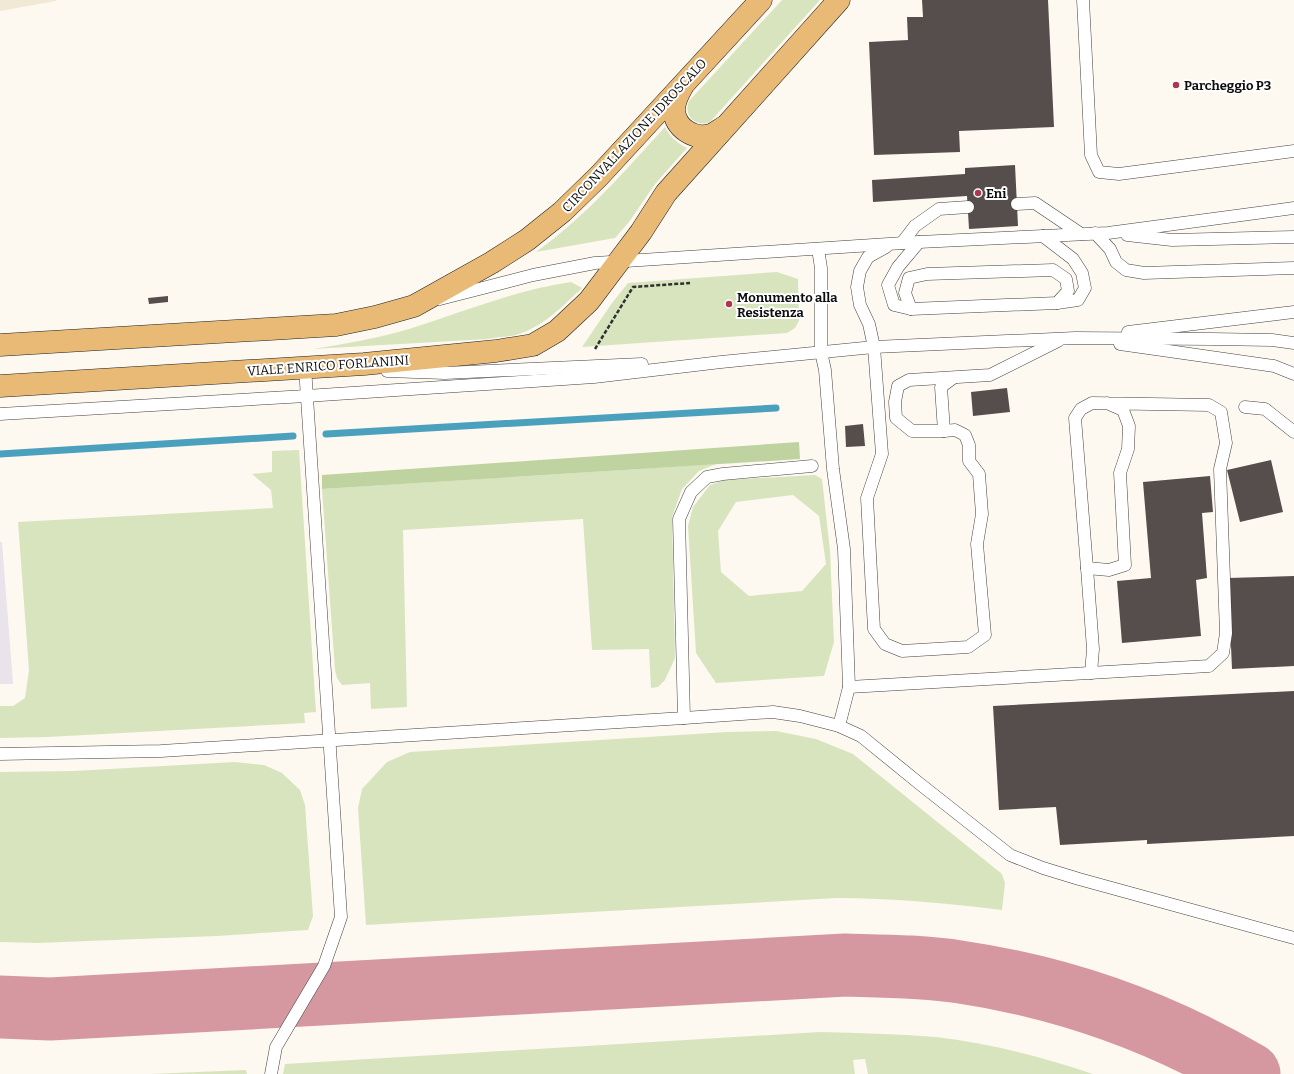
<svg xmlns="http://www.w3.org/2000/svg" width="1294" height="1074" font-family="Bitter,serif">
<style>
.industrial{fill:#e9e3eb}
.farmland{fill:#f1e9d3}
.green{fill:#d8e4be;fill-rule:evenodd}
.forest{fill:#bed39f}
.lines{fill:none;stroke-linecap:round;stroke-linejoin:round}
.stream{stroke:#4ba1bd;stroke-width:7}
.taxiway{stroke:#d598a0;stroke-width:63}
.building{fill:#554e4c}
.lane-casing{stroke:#414141;stroke-width:13}
.primary-casing{stroke:#1f1f1f;stroke-width:23}
.path{stroke:#303030;stroke-width:2.5;stroke-dasharray:4 2;stroke-linecap:butt}
.lane{stroke:#fff;stroke-width:12}
.primary{stroke:#e8ba76;stroke-width:22}
.poi-dot{fill:#ad374f;stroke:#fff;stroke-width:1.5}
.labels{text-anchor:middle;stroke-width:4;stroke-linejoin:round;paint-order:stroke}
.poi-label{font-size:13px;font-weight:bold;fill:#0e0e0e;stroke:#fff;text-anchor:start}
.street-label{font-size:13px;fill:#0e0e0e;stroke:#fff}
</style>
<rect width="100%" height="100%" fill="#fdf9f1"/>
<polygon class="industrial" points="0,542 2,542 13,684 0,684"/>
<polygon class="farmland" points="0,0 56,0 56,1 0,11"/>
<g class="green">
<path d="M782 0H820L710 122C695 128 683 115 689 101Z"/>
<path d="M665 127C670 137 677 143 687 148L655 184 629 222 615 238 536 252C585 217 624 172 665 127Z"/>
<polygon points="777,272 798,279 799,321 795,328 787,333 582,347 612,303 628,283"/>
<path d="M571 282 582 288C563 306 543 327 516 335 507 337 497 337 488 339L313 349C346 344 378 338 409 329 463 312 515 290 571 282Z"/>
<polygon points="299,450 316,712 304,713 305,723 48,737 0,738 0,706 13,706 25,698 29,670 18,522 273,508 271,490 252,474 272,472 272,451"/>
<polygon points="716,464 699,471 682,489 672,517 675,658 665,680 658,687 651,688 649,649 592,650 583,519 403,530 407,707 371,709 370,683 342,685 337,678 335,670 322,489"/>
<path d="M815 475 822 479 830 551 834 642 824 676 716 683 696 653 688 526 693 507 710 485 725 480ZM793 495 819 516 826 564 802 591 749 596 721 572 718 531 736 502Z"/>
<path d="M776 731 816 739 853 754 1002 874 1005 883 1002 910C947 903 891 898 836 898L366 925 358 808 362 789 387 762 410 752 727 732Z"/>
<polygon points="235,762 264,765 282,773 300,790 305,805 313,916 308,930 217,936 37,943 0,942 0,772 74,771"/>
<path d="M820 1032C858 1033 897 1034 936 1037 989 1043 1042 1057 1093 1074H868L865 1059 853 1060 855 1074H283L285 1064Z"/>
<polygon points="246,1070 247,1074 150,1074"/>
</g>
<polygon class="forest" points="799,442 800,459 322,489 322,475"/>
<g class="lines">
<g class="stream">
<polyline points="326,434 776,408"/>
<polyline points="0,454 293,436"/>
</g>
<path class="taxiway" d="M0 1007 50 1009 845 965C883 966 922 966 960 972 1062 987 1159 1021 1249 1074"/>
</g>
<g class="building">
<polygon points="922,0 1048,0 1054,127 959,131 960,152 874,155 869,42 908,40 907,17 923,17"/>
<polygon points="1015,165 1018,226 969,229 967,196 873,202 872,180 965,174 965,168"/>
<polygon points="168,296 168,302 149,304 148,298"/>
<polygon points="1007,388 1010,412 973,416 971,392"/>
<polygon points="863,424 865,446 846,447 845,426"/>
<polygon points="1271,460 1283,512 1240,522 1227,470"/>
<polygon points="1210,476 1213,512 1202,513 1207,578 1196,580 1201,636 1122,643 1117,581 1151,578 1143,482"/>
<polygon points="1294,576 1294,666 1232,669 1228,578"/>
<polygon points="1294,691 1294,836 1147,844 1147,840 1060,845 1056,807 999,810 993,706"/>
</g>
<g class="lines">
<defs>
<g id="lane">
<polyline points="1083,0 1091,155 1099,172 1119,174 1294,151"/>
<polyline points="1017,204 1035,203 1081,234"/>
<polyline points="1095,233 1110,249 1116,262 1126,270 1144,273 1294,268"/>
<polyline points="1127,235 1172,240 1294,237"/>
<polyline points="919,242 898,267 888,285 894,305 911,309 1057,303 1078,300 1085,288 1082,273 1073,259 1043,236"/>
<polyline points="902,243 915,226 939,209 968,207"/>
<polyline points="886,247 868,257 860,271 857,287 860,305 869,324 874,347 882,454 867,498 874,629 885,644 902,651 968,647 985,635 977,544 982,514 979,474 969,461 969,445 965,435 955,430 944,431 941,387 953,378"/>
<polyline points="818,249 821,268 821,352 825,370 833,469 844,549 849,687 839,726"/>
<polyline points="440,299 533,275 595,263 919,242 1108,233 1294,208"/>
<polyline points="911,309 905,293 909,278 927,274 1053,270 1066,279 1068,291 1057,303"/>
<polyline points="1128,332 1294,312"/>
<polyline points="1120,344 1274,366 1294,374"/>
<polyline points="387,371 445,373 642,364"/>
<polyline points="1245,407 1265,409 1294,432"/>
<polyline points="0,414 306,396 594,377 721,362 874,347 1075,338 1212,339 1272,340 1294,343"/>
<polyline points="944,431 912,431 896,418 895,402 898,386 909,380 990,375 1058,341"/>
<polyline points="1087,568 1093,649 1091,673"/>
<polyline points="849,687 1209,666 1223,653 1226,633 1220,469 1226,443 1221,412 1209,405 1092,403 1081,409 1075,418 1087,568 1109,570 1125,565 1120,473 1128,449 1129,426 1123,410 1107,403"/>
<polyline points="684,718 773,712 800,716 839,726 861,736 920,784 1010,855 1043,868 1079,879 1294,938"/>
<polyline points="0,754 161,751 684,718 679,519 691,492 707,477 723,474 812,466"/>
<polyline points="271,1074 276,1047 324,966 341,917 305,367 310,368"/>
</g>
<g id="primary">
<path d="M682 87C678 94 674 102 674 110 675 128 694 140 710 135 715 134 719 130 724 127"/>
<polyline points="0,345 336,325 375,317 414,306 491,263 527,240 562,212 599,176 761,0"/>
<polyline points="0,386 364,364 496,351 533,345 557,331 589,301 641,232 666,193 839,0"/>
</g>
</defs>
<use href="#lane" class="lane-casing"/>
<use href="#primary" class="primary-casing"/>
<polyline class="path" points="595,349 633,287 690,283"/>
<use href="#lane" class="lane"/>
<use href="#primary" class="primary"/>
</g>
<g class="poi-dot">
<circle cx="1176" cy="85" r="4"/>
<circle cx="978" cy="193" r="4"/>
<circle cx="729" cy="304" r="4"/>
</g>
<g class="labels">
<g class="poi-label">
<text x="1184" y="90">Parcheggio P3</text>
<text x="986" y="198">Eni</text>
<text x="737" y="302">Monumento alla<tspan x="737" dy="15">Resistenza</tspan></text>
</g>
<g class="street-label">
<text transform="translate(634 135) rotate(-47)" y="5">CIRCONVALLAZIONE IDROSCALO</text>
<text transform="translate(328 365) rotate(-4)" y="5">VIALE ENRICO FORLANINI</text>
</g>
</g>
</svg>
